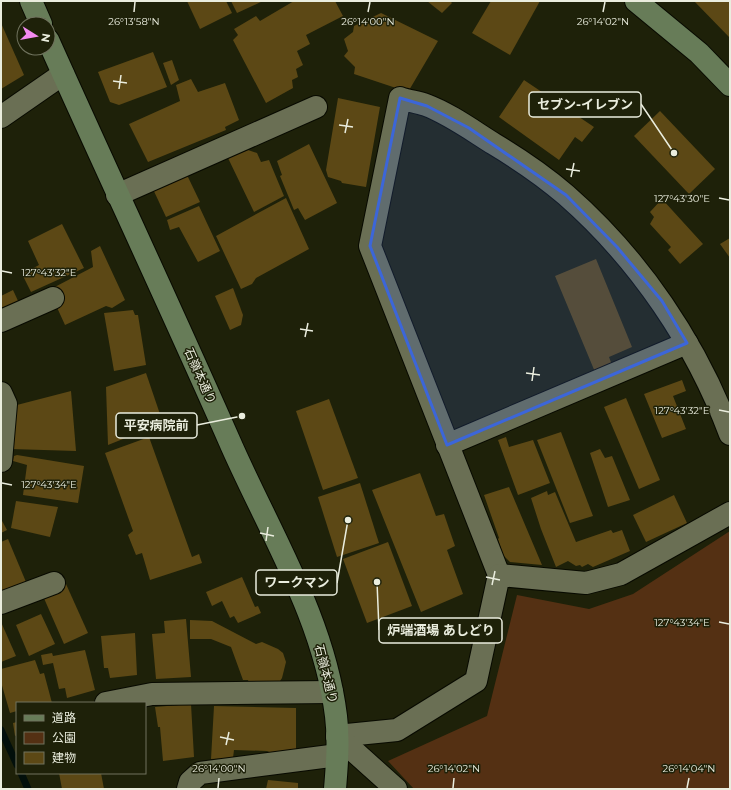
<svg xmlns="http://www.w3.org/2000/svg" width="731" height="790" font-family="Montserrat,'Noto Sans JP',sans-serif">
<style>
.green{fill:#543013}
.lines{fill:none;stroke-linecap:round;stroke-linejoin:round}
.stream{stroke:#020f0b;stroke-width:7}
.building{fill:#5c4815}
.street-casing{stroke:#080a00;stroke-width:24}
.secondary-casing{stroke:#080a00;stroke-width:24}
.street{stroke:#6a6f54;stroke-width:22}
.secondary{stroke:#677c58;stroke-width:22}
.marked{fill:#3c66d9;fill-opacity:0.2;stroke:#3c66d9;stroke-width:3;stroke-linejoin:round}
.ticks{fill:none;stroke:#eaedde;stroke-width:1.5}
.labels{text-anchor:middle;stroke-width:3;stroke-linejoin:round;paint-order:stroke}
.street-label{font-size:12px;fill:#eaedde;stroke:#1e2109}
.ticks-label{font-size:10px;text-anchor:middle;fill:#eaedde;stroke:#1e2109;stroke-width:3;stroke-linejoin:round;paint-order:stroke}
.leader{fill:none;stroke:#eaedde;stroke-width:1.5}
.callout-dot{fill:#eaedde;stroke:#1e2109;stroke-width:1.5}
.callout{fill:#1e2109;stroke:#eaedde;stroke-width:1.5}
.callout-label{font-size:13px;text-anchor:middle;font-weight:bold;fill:#eaedde}
</style>
<rect width="100%" height="100%" fill="#1e2109"/>
<polygon class="green" points="730,531 730,789 414,789 388,761 487,716 517,595 589,609 633,594"/>
<g class="lines">
<g class="stream">
<polyline points="1,730 17,765"/>
<polyline points="21,773 28,789"/>
</g>
</g>
<g class="building">
<polygon points="187,1 226,1 232,13 200,29"/>
<polygon points="231,1 263,1 237,13"/>
<polygon points="294,1 335,1 343,16 306,35 310,44 297,51 303,65 296,69 298,77 292,80 293,88 266,103 233,40 238,35 234,29 256,16 260,21"/>
<polygon points="427,1 450,1 452,3 442,13"/>
<polygon points="491,1 540,1 510,55 472,33"/>
<polygon points="694,1 730,1 730,38"/>
<polygon points="381,13 438,41 408,92 354,74 355,67 344,56 348,51 344,39 353,32 354,26"/>
<polygon points="1,23 24,75 1,89"/>
<polygon points="153,52 167,87 119,105 110,102 98,72"/>
<polygon points="172,60 179,80 171,85 163,63"/>
<polygon points="191,79 198,92 225,83 239,120 225,127 226,130 148,162 129,124 180,101 176,85"/>
<polygon points="524,80 594,127 582,142 575,137 559,160 499,117"/>
<polygon points="338,98 380,107 366,187 342,183 341,181 328,177 326,170"/>
<polygon points="660,111 715,169 689,194 634,136"/>
<polygon points="309,144 337,203 305,220 298,208 294,210 280,176 282,175 277,161"/>
<polygon points="248,150 257,153 261,162 269,160 284,196 254,212 228,158"/>
<polygon points="187,175 200,202 166,217 152,187"/>
<polygon points="286,198 309,249 256,278 252,284 241,289 216,236"/>
<polygon points="662,199 703,244 680,264 668,250 671,247 650,224 654,217 650,212"/>
<polygon points="199,206 220,251 198,262 179,227 170,230 167,220"/>
<polygon points="62,224 84,268 31,292 22,274 39,265 28,241"/>
<polygon points="730,238 730,258 720,244"/>
<polygon points="100,246 125,300 112,308 106,306 65,325 49,290 93,267 91,251"/>
<polygon points="596,259 632,347 609,357 612,365 595,372 555,276"/>
<polygon points="233,288 243,315 241,325 230,330 215,296"/>
<polygon points="13,290 19,303 1,310 1,296"/>
<polygon points="133,310 135,315 138,315 146,365 114,371 104,313"/>
<polygon points="146,373 163,423 108,445 106,387"/>
<polygon points="682,380 686,391 673,396 686,429 662,438 644,394"/>
<polygon points="71,391 76,451 11,449 13,406"/>
<polygon points="626,398 660,480 639,489 604,407"/>
<polygon points="329,399 358,478 323,490 296,411"/>
<polygon points="561,432 593,516 570,523 537,440"/>
<polygon points="149,437 192,557 199,554 202,563 150,580 142,553 136,555 128,535 133,531 105,453"/>
<polygon points="506,437 509,447 533,440 550,483 518,495 498,440"/>
<polygon points="600,449 605,458 612,456 630,500 608,507 590,453"/>
<polygon points="17,455 84,466 78,503 23,495 27,465 13,461 14,456"/>
<polygon points="420,473 436,516 444,514 455,546 447,550 463,594 421,612 372,490"/>
<polygon points="360,483 379,543 337,557 318,497"/>
<polygon points="509,487 542,565 510,562 503,555 498,539 499,538 484,495"/>
<polygon points="547,491 548,495 555,492 576,542 611,530 613,533 622,530 630,551 593,567 588,564 582,567 580,565 576,566 568,561 556,567 541,529 531,498"/>
<polygon points="674,495 687,523 646,542 633,515"/>
<polygon points="16,501 58,507 50,537 11,528"/>
<polygon points="1,519 7,530 1,533"/>
<polygon points="8,539 26,582 1,593 1,542"/>
<polygon points="388,542 412,606 367,623 343,559"/>
<polygon points="242,577 255,607 258,606 261,613 238,623 234,616 230,618 222,601 212,606 206,592"/>
<polygon points="66,584 88,633 64,644 43,596"/>
<polygon points="41,614 55,644 29,656 16,625"/>
<polygon points="186,619 191,677 156,679 152,634 165,633 164,621"/>
<polygon points="190,620 212,621 256,644 262,642 278,649 283,653 286,662 282,678 278,684 249,683 248,680 243,680 231,647 211,639 190,639"/>
<polygon points="1,622 16,656 1,662"/>
<polygon points="135,633 137,675 110,678 108,668 104,668 101,636"/>
<polygon points="85,650 95,690 67,698 65,688 59,689 53,663 43,665 41,655 52,653 53,656"/>
<polygon points="35,660 40,674 44,673 52,703 17,703 17,711 10,713 1,682 1,669"/>
<polygon points="191,704 194,757 163,761 160,727 158,727 155,707"/>
<polygon points="214,706 296,708 296,753 274,754 267,751 234,750 233,758 211,759"/>
<polygon points="17,722 17,735 15,736 13,723"/>
<polygon points="59,773 101,773 104,789 62,789"/>
<polygon points="268,780 298,783 298,789 266,789"/>
</g>
<g class="lines">
<defs>
<g id="street">
<polyline points="1,117 63,74"/>
<polyline points="117,195 316,107"/>
<polyline points="1,321 53,298"/>
<polyline points="1,393 6,404 1,461"/>
<polyline points="447,445 687,343"/>
<path d="M499 575 370 246 400 98C408 101 418 102 426 105 450 114 473 131 494 144 519 159 544 176 566 195 639 259 696 343 730 434"/>
<polyline points="1,603 54,583"/>
<polyline points="106,703 152,694 332,692"/>
<polyline points="337,736 397,730 476,681 499,575 586,583 621,574 730,513"/>
<polyline points="337,736 396,789"/>
<polyline points="188,789 190,782 200,773 338,755"/>
</g>
<g id="secondary">
<polyline points="31,1 41,24"/>
<polyline points="636,1 699,53 730,85"/>
<path d="M48 40C108 174 170 306 229 440 268 530 324 617 336 716 339 740 337 765 335 789"/>
</g>
</defs>
<use href="#street" class="street-casing"/>
<use href="#secondary" class="secondary-casing"/>
<use href="#street" class="street"/>
<use href="#secondary" class="secondary"/>
</g>
<path class="marked" d="M400 98 427 106 469 128 566 195 617 247 662 301 687 343 447 445 370 246Z"/>
<path class="ticks" d="M134 12 135 2M368 12 370 2M603 12 605 2M113 81 127 83M119 89 121 75M339 125 353 127M345 133 348 119M566 169 580 171M571 177 574 163M719 198 729 200M2 271 12 273M300 329 313 331M305 337 308 323M526 373 540 375M532 381 534 367M719 410 729 412M2 483 12 485M260 533 274 536M266 541 268 527M486 577 500 580M492 585 495 571M719 622 729 624M220 737 234 740M226 745 229 732M218 788 219 778M453 788 454 778M687 788 689 778"/>
<g class="labels">
<g class="street-label">
<text transform="translate(200 376) rotate(66)" y="4">石嶺本通り</text>
<text transform="translate(326 674) rotate(76)" y="4">石嶺本通り</text>
</g>
</g>
<g class="ticks-label">
<text x="134" y="25">26°13'58"N</text>
<text x="368" y="25">26°14'00"N</text>
<text x="603" y="25">26°14'02"N</text>
<text x="682" y="202">127°43'30"E</text>
<text x="49" y="276">127°43'32"E</text>
<text x="682" y="414">127°43'32"E</text>
<text x="49" y="488">127°43'34"E</text>
<text x="682" y="626">127°43'34"E</text>
<text x="219" y="772">26°14'00"N</text>
<text x="454" y="772">26°14'02"N</text>
<text x="689" y="772">26°14'04"N</text>
</g>
<path class="leader" d="M674 153L641 104M242 416L197 425M348 520L337 583M377 582L379 630"/>
<g class="callout-dot">
<circle cx="674" cy="153" r="4"/>
<circle cx="242" cy="416" r="4"/>
<circle cx="348" cy="520" r="4"/>
<circle cx="377" cy="582" r="4"/>
</g>
<g class="callout">
<rect x="529" y="92" width="112" height="25" rx="4"/>
<rect x="116" y="413" width="81" height="25" rx="4"/>
<rect x="256" y="570" width="81" height="25" rx="4"/>
<rect x="379" y="618" width="123" height="25" rx="4"/>
</g>
<g class="callout-label">
<text x="585" y="109">セブン-イレブン</text>
<text x="156" y="430">平安病院前</text>
<text x="297" y="587">ワークマン</text>
<text x="441" y="635">炉端酒場 あしどり</text>
</g>
<rect width="731" height="790" fill="none" stroke="#eaedde" stroke-width="4"/>
<rect x="16" y="702" width="130" height="72" fill="#1e2109" stroke="#70735e"/>
<rect x="24" y="715" width="20" height="6" fill="#677c58" stroke="#70735e"/>
<text x="52" y="722" font-size="12" fill="#eaedde">道路</text>
<rect x="24" y="732" width="20" height="12" fill="#543013" stroke="#70735e"/>
<text x="52" y="742" font-size="12" fill="#eaedde">公園</text>
<rect x="24" y="752" width="20" height="12" fill="#5c4815" stroke="#70735e"/>
<text x="52" y="762" font-size="12" fill="#eaedde">建物</text>
<g transform="translate(36 36) rotate(101)"><circle r="19" fill="#1e2109" stroke="#70735e"/>
<path d="M0-3L7 15L0 10L-7 15Z" fill="#f38af1"/>
<text y="-6" font-size="11" font-weight="bold" text-anchor="middle" fill="#eaedde">N</text>
</g>
</svg>
